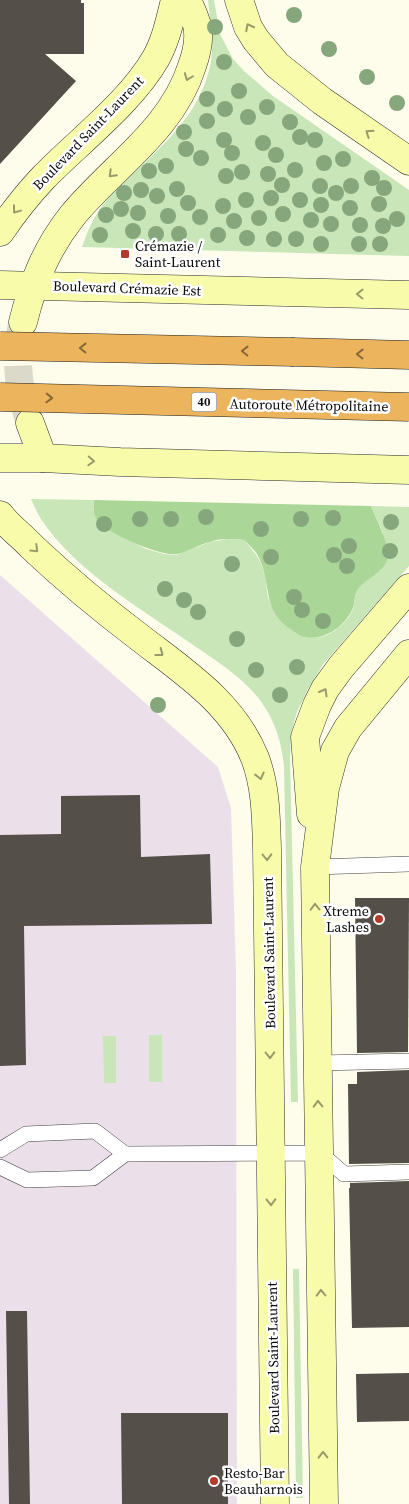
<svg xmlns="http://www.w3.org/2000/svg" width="409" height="1504" font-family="'Source Serif 4',serif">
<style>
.industrial{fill:#ebe0ea}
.green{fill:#c9e6b8}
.forest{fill:#aad698}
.building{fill:#544f49}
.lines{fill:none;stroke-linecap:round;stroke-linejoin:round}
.secondary-tunnel{stroke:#dad9ca;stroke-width:28;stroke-dasharray:28 14;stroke-linecap:butt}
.lane-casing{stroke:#3f3f3f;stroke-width:16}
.secondary-casing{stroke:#2e2e2e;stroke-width:29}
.highway-casing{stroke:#1d1d1d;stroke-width:29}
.lane{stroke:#fff;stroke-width:15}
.secondary{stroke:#f7fbaa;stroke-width:28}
.highway{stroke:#ecb45c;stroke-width:28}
.highway-bridge-casing{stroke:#1d1d1d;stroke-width:29;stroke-linecap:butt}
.highway-bridge{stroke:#ecb45c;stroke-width:28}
.tree{fill:#86a77c}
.oneway{stroke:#999b6b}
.oneway2{stroke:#876838}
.poi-dot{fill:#b43b2c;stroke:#fff;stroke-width:2}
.labels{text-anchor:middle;stroke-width:5;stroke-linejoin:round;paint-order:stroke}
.shield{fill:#fff;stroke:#555;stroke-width:1}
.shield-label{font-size:12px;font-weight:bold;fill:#0c0c0c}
.street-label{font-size:14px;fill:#0c0c0c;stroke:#fff}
.poi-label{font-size:14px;fill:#0c0c0c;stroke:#fff;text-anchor:start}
</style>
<rect width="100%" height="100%" fill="#fefdec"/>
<polygon class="industrial" points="0,575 218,767 231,808 236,972 237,1504 0,1504"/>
<g class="green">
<path d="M208 0H214L220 34 233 59 244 71 273 96 409 190V256L82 247C88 230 95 213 107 200 146 157 200 124 211 61 214 41 210 20 208 0Z"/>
<path d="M31 499 94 500 93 510 110 530 146 549 164 554 176 555 210 542 228 539 244 540C255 552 261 560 265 576 267 584 266 595 270 602 283 624 307 650 334 631 343 625 352 616 354 604 355 600 355 593 357 590 363 581 373 575 381 570L383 533 371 506 409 507V566L324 663 308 689 297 712 291 733 290 758 298 1102H291L284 767C282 744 276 723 262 703 247 681 221 664 199 649 148 613 75 572 41 519 37 513 34 505 31 499Z"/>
<rect x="149" y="1035" width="13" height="47"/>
<polygon points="103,1036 116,1036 116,1083 104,1083"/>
<polygon points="293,1269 299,1269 303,1498 296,1498"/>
</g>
<path class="forest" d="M94 500 371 506C376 519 391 546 387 560 382 574 366 578 358 589 354 594 355 602 353 607 347 625 325 641 306 637 302 637 296 633 292 630 260 610 273 582 257 554 254 549 248 544 244 540 233 539 221 538 210 542 198 545 188 552 177 554 161 557 109 534 99 522 93 515 93 508 94 500Z"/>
<g class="building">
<polygon points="0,0 81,0 81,3 84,3 84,54 45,54 76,81 0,164"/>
<polygon points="140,795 141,857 210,854 212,924 24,926 26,1065 0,1066 0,835 61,834 61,796"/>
<polygon points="355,898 409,898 408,1052 357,1053"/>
<polygon points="409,1070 409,1163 349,1164 348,1084 357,1084 357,1072"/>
<polygon points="409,1181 409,1327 352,1328 349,1188 350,1188 350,1183"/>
<polygon points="6,1311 27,1311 30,1504 9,1504"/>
<polygon points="409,1373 409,1421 357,1422 356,1374"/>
<polygon points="121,1413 228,1413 228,1504 122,1504"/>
</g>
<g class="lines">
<path class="secondary-tunnel" d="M22 324C15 359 17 385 29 419"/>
<defs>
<g id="lane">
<polyline points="315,867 409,864"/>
<polyline points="318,1063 409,1061"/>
<polyline points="0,1150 26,1134 95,1131 125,1154"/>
<polyline points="0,1167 27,1180 93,1178 125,1154 320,1153 344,1174 409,1172"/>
</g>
<g id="secondary">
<polyline points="239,0 248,27 256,40 277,65 322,101 409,161"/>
<path d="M0 232C13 213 27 195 43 178 79 141 130 103 156 58 166 40 170 20 175 0"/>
<polyline points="0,285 409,295"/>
<path d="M23 322C33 282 46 249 72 216 113 166 172 130 192 66 196 55 199 44 198 32 198 22 191 10 187 0"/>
<polyline points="30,423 43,458"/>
<polyline points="0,458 43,458 120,462 409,470"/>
<path d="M0 515C9 527 22 536 32 547 66 579 102 609 139 637 184 672 233 703 255 758 266 787 266 818 267 848L275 1504"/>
<polyline points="311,814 305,737 317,705 325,689 341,667 409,588"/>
<polyline points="324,1504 315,867 325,788 335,751 348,728 409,654"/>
</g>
<polyline id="highway" points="294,352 409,355"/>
</defs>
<use href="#lane" class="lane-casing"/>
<use href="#secondary" class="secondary-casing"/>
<use href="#highway" class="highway-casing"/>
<use href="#lane" class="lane"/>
<use href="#secondary" class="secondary"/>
<use href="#highway" class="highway"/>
<defs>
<g id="highway-bridge">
<polyline points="0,346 294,352"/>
<polyline points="0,397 409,407"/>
</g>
</defs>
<use href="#highway-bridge" class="highway-bridge-casing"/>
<use href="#highway-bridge" class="highway-bridge"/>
</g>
<g class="tree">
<circle cx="294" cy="15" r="8"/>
<circle cx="215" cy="27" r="8"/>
<circle cx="329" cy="49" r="8"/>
<circle cx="224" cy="62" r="8"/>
<circle cx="367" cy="77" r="8"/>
<circle cx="239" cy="91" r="8"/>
<circle cx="207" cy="99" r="8"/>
<circle cx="397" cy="103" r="8"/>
<circle cx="267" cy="107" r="8"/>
<circle cx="225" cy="109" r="8"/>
<circle cx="248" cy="117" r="8"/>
<circle cx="207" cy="121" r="8"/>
<circle cx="290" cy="122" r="8"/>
<circle cx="184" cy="132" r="8"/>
<circle cx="300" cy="137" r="8"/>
<circle cx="224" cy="140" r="8"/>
<circle cx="315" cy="140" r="8"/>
<circle cx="263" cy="143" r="8"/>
<circle cx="186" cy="149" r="8"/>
<circle cx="232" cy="153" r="8"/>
<circle cx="276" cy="155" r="8"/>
<circle cx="201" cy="158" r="8"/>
<circle cx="343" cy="159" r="8"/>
<circle cx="324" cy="163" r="8"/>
<circle cx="166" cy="166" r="8"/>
<circle cx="295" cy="170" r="8"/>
<circle cx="149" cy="171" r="8"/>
<circle cx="242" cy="172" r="8"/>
<circle cx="268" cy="174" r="8"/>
<circle cx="226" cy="176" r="8"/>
<circle cx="372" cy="178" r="8"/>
<circle cx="282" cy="185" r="8"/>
<circle cx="320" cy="186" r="8"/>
<circle cx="351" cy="186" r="8"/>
<circle cx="384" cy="188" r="8"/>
<circle cx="177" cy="189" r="8"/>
<circle cx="141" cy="190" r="8"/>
<circle cx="124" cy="193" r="8"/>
<circle cx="336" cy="193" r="8"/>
<circle cx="157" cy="196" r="8"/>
<circle cx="271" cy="198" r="8"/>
<circle cx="246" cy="200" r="8"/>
<circle cx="300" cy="200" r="8"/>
<circle cx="188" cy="203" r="8"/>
<circle cx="379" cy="204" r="8"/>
<circle cx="321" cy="205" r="8"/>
<circle cx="223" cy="206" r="8"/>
<circle cx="350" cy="208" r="8"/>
<circle cx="121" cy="209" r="8"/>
<circle cx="138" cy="213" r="8"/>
<circle cx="283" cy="214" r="8"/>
<circle cx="106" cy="215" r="8"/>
<circle cx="168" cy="216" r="8"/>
<circle cx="200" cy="217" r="8"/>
<circle cx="259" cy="218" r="8"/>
<circle cx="397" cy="219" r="8"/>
<circle cx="311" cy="220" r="8"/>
<circle cx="234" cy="221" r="8"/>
<circle cx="331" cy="224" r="8"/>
<circle cx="360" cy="225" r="8"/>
<circle cx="383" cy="226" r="8"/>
<circle cx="133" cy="231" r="8"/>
<circle cx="156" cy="234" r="8"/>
<circle cx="179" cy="234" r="8"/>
<circle cx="100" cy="235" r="8"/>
<circle cx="218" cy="235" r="8"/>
<circle cx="247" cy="238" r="8"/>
<circle cx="274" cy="239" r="8"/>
<circle cx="296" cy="239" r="8"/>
<circle cx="321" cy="244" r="8"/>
<circle cx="359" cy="244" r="8"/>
<circle cx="380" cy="244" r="8"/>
<circle cx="206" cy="517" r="8"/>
<circle cx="333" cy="518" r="8"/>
<circle cx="140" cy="519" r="8"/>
<circle cx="171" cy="519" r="8"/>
<circle cx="301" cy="519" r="8"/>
<circle cx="391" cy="522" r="8"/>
<circle cx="104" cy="524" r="8"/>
<circle cx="261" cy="529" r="8"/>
<circle cx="349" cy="546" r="8"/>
<circle cx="390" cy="551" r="8"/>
<circle cx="334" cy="555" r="8"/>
<circle cx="271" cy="557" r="8"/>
<circle cx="232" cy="564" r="8"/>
<circle cx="347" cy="566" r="8"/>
<circle cx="165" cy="589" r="8"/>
<circle cx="294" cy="597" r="8"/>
<circle cx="184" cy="600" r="8"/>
<circle cx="302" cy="610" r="8"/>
<circle cx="198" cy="612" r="8"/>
<circle cx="323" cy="621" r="8"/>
<circle cx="237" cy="639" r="8"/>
<circle cx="297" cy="667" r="8"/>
<circle cx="256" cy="670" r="8"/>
<circle cx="280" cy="695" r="8"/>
<circle cx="158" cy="705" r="8"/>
</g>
<defs><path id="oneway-chevron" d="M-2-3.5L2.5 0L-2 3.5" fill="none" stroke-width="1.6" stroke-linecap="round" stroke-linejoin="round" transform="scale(1.25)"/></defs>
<g class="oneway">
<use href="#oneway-chevron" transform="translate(249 27) rotate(-117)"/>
<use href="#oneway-chevron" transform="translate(188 77) rotate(111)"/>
<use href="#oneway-chevron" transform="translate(369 133) rotate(-146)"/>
<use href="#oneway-chevron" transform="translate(112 174) rotate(135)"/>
<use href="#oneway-chevron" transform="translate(16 210) rotate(127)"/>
<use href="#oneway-chevron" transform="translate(360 294) rotate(-179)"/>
<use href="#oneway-chevron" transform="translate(91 461) rotate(3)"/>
<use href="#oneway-chevron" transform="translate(35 549) rotate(44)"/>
<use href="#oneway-chevron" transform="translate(160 653) rotate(37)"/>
<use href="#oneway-chevron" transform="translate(324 692) rotate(-60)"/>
<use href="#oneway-chevron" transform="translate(260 776) rotate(76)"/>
<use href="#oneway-chevron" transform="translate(267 857) rotate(89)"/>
<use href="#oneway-chevron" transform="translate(315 907) rotate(-91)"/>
<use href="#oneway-chevron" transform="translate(270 1055) rotate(89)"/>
<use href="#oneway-chevron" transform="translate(318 1104) rotate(-91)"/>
<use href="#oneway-chevron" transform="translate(271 1202) rotate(89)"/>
<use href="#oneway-chevron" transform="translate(321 1293) rotate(-91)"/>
<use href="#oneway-chevron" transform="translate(323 1455) rotate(-91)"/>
</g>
<g class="oneway2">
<use href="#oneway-chevron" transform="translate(83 348) rotate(-179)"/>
<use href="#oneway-chevron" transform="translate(245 351) rotate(-179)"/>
<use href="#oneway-chevron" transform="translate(360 354) rotate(-179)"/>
<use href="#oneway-chevron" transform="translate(49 398) rotate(2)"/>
</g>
<g class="poi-dot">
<rect x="120" y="249" width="10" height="10" rx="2.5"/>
<circle cx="379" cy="919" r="5"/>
<circle cx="214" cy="1481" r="5"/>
</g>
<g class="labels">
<rect class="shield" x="191.5" y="392.5" width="25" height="19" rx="4"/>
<g class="shield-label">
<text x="204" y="406">40</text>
</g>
<g class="street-label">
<text transform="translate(88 133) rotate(-46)" y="5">Boulevard Saint-Laurent</text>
<text transform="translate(127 288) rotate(2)" y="5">Boulevard Crémazie Est</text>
<text transform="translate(309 405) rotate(1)" y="5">Autoroute Métropolitaine</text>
<text transform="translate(269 953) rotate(-91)" y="5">Boulevard Saint-Laurent</text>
<text transform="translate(273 1358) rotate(-91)" y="5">Boulevard Saint-Laurent</text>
</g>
<g class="poi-label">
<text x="135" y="251">Crémazie /<tspan x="135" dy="16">Saint-Laurent</tspan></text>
<text x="369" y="916" text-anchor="end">Xtreme<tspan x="369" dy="16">Lashes</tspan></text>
<text x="224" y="1478">Resto-Bar<tspan x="224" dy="16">Beauharnois</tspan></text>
</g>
</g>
</svg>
